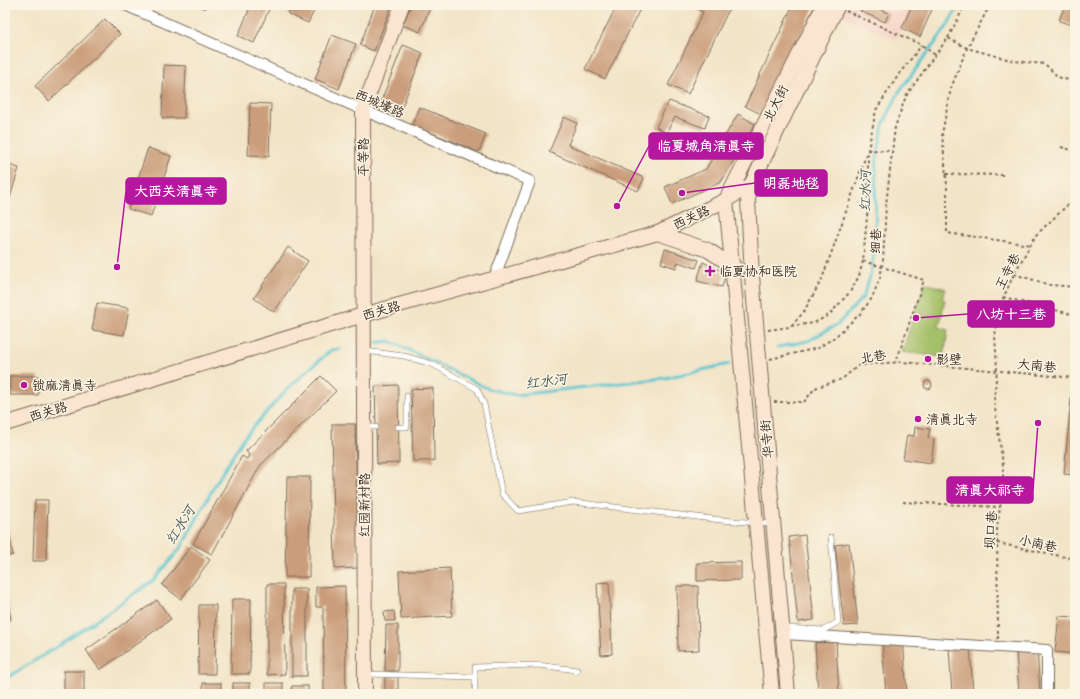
<svg xmlns="http://www.w3.org/2000/svg" width="1080" height="699" font-family="Mali,'LXGW WenKai TC',sans-serif">
<style>
.built{fill:#f6d1c5}
.green{fill:#a4c068;stroke:#707543}
.lines{fill:none;stroke-linecap:round;stroke-linejoin:round}
.stream{stroke:#57c4d0;stroke-width:3}
.building{fill:#ca9e7b}
.lane-casing{stroke:#7b6b59;stroke-width:6}
.street-casing{stroke:#7b6b59;stroke-width:12}
.secondary-casing{stroke:#7b6b59;stroke-width:16}
.path{stroke:#7b6b59;stroke-width:2;stroke-dasharray:3 3;stroke-linecap:butt}
.lane{stroke:#fff;stroke-width:5}
.street{stroke:#fff;stroke-width:10}
.secondary{stroke:#fce5d0;stroke-width:14}
.poi-dot{fill:#b5179e;stroke:#fcf5e5;stroke-width:1.5}
.labels{text-anchor:middle;stroke-width:3;stroke-linejoin:round;paint-order:stroke}
.street-label{font-size:13px;fill:#3b2a1e;stroke:#fcf5e5}
.poi-label{font-size:13px;fill:#3b2a1e;stroke:#fcf5e5;text-anchor:start}
.water-label{font-size:14px;font-style:italic;fill:#435853;stroke:#fcf5e5}
.leader{fill:none;stroke:#b5179e;stroke-width:1.5}
.callout-dot{fill:#b5179e;stroke:#fcf5e5;stroke-width:1.5}
.callout{fill:#b5179e;stroke:#b5179e;stroke-width:1.5}
.callout-label{font-size:14px;text-anchor:middle;font-weight:bold;fill:#fff}
</style>
<rect width="100%" height="100%" fill="#fcf5e5"/>
<filter id="ink" filterUnits="userSpaceOnUse"><feTurbulence type="fractalNoise" baseFrequency=".025" numOctaves="2"/><feDisplacementMap in="SourceGraphic" scale="8" xChannelSelector="R" yChannelSelector="G"/><feConvolveMatrix kernelMatrix="1 2 1 2 8 2 1 2 1" color-interpolation-filters="sRGB"/></filter>
<filter id="wash" filterUnits="userSpaceOnUse"><feTurbulence type="fractalNoise" baseFrequency=".012" numOctaves="4" result="noise"/><feDisplacementMap in="SourceGraphic" scale="16" xChannelSelector="R" yChannelSelector="G"/><feGaussianBlur stdDeviation="0.9" result="paint"/><feColorMatrix in="noise" values="0 0 0 0 0 0 0 0 0 0 0 0 0 0 0 0 0 1.4 0 .05"/><feComposite in="paint" operator="in"/></filter>
<g filter="url(#wash)">
<rect width="100%" height="100%" fill="#f2e4c7"/>
<polygon class="built" points="818,5 914,5 896,40"/>
<polygon class="green" points="925,283 946,289 942,298 945,300 939,327 948,330 944,357 902,352"/>
<g class="lines">
<g class="stream">
<polyline points="375,343 390,341 489,389 516,395 665,378 729,364"/>
<polyline points="778,347 808,341 838,324 863,297 870,277 875,249 876,164 883,125 899,92 946,28 959,5"/>
<polyline points="5,679 60,645 154,580 182,546 216,483 245,436 290,386 331,350 340,349"/>
</g>
</g>
<g id="blocks">
<g class="building">
<polygon points="197,5 206,5 205,9"/>
<polygon points="251,5 271,5 254,43 238,36"/>
<polygon points="292,5 317,5 308,23 288,14"/>
<polygon points="375,5 392,5 374,51 360,45"/>
<polygon points="411,5 431,5 420,32 403,25"/>
<polygon points="617,5 642,5 605,79 585,69"/>
<polygon points="689,5 731,5 688,94 668,85 703,12"/>
<polygon points="793,5 815,5 763,115 745,106"/>
<polygon points="863,5 883,5 881,10 889,13 885,22 860,11"/>
<polygon points="912,5 934,5 920,37 902,28"/>
<polygon points="1065,5 1075,5 1075,26 1059,21"/>
<polygon points="105,19 120,34 49,101 35,86"/>
<polygon points="332,35 356,44 339,89 315,79"/>
<polygon points="403,45 423,53 398,117 378,109"/>
<polygon points="164,65 186,66 184,118 162,118"/>
<polygon points="669,101 709,116 705,128 675,117 666,133 656,127"/>
<polygon points="250,103 271,104 269,156 248,155"/>
<polygon points="419,107 486,134 479,152 412,125"/>
<polygon points="738,114 755,124 721,182 672,204 665,187 706,169"/>
<polygon points="564,117 577,123 568,145 644,178 638,191 549,152"/>
<polygon points="148,148 171,156 151,216 128,209"/>
<polygon points="5,164 19,168 5,214"/>
<polygon points="288,247 308,261 274,312 254,298"/>
<polygon points="665,249 699,260 696,268 678,262 676,268 661,263"/>
<polygon points="703,262 726,273 722,287 697,281"/>
<polygon points="97,303 129,308 124,335 92,330"/>
<rect x="10" y="376" width="28" height="19"/>
<polygon points="321,376 336,391 260,466 212,554 193,544 242,456 247,459 249,455 246,451"/>
<circle cx="928" cy="385" r="4"/>
<polygon points="398,385 399,463 377,464 375,386"/>
<polygon points="433,388 434,461 413,461 411,389"/>
<polygon points="1072,388 1075,388 1075,475 1064,474"/>
<polygon points="332,424 355,424 358,568 335,569"/>
<polygon points="915,427 930,429 928,438 934,439 931,463 903,459 907,435 914,436"/>
<polygon points="287,477 310,477 309,577 285,577"/>
<polygon points="35,500 48,500 46,561 33,561"/>
<polygon points="5,515 13,555 5,557"/>
<polygon points="805,535 814,620 798,622 789,537"/>
<polygon points="849,543 858,625 844,626 835,545"/>
<polygon points="191,546 210,560 181,599 162,585"/>
<polygon points="741,562 741,580 697,581 697,563"/>
<polygon points="450,568 452,616 401,619 399,571"/>
<polygon points="609,582 612,654 601,655 597,583"/>
<polygon points="5,584 11,620 5,621"/>
<polygon points="267,584 284,584 285,674 267,675"/>
<polygon points="345,586 346,694 324,694 323,607 316,607 316,587"/>
<polygon points="677,586 698,586 699,650 678,651"/>
<rect x="292" y="589" width="15" height="87"/>
<polygon points="232,599 251,599 250,674 231,674"/>
<polygon points="157,600 171,619 100,670 86,650"/>
<polygon points="199,605 216,605 215,674 198,674"/>
<polygon points="394,611 395,621 385,621 384,612"/>
<polygon points="1059,616 1075,617 1075,654 1055,652"/>
<polygon points="386,625 398,625 398,671 385,671"/>
<polygon points="903,638 907,694 886,694 882,639"/>
<polygon points="836,642 839,694 818,694 815,643"/>
<polygon points="970,646 973,694 952,694 949,648"/>
<polygon points="1037,648 1040,694 1019,694 1016,650"/>
<rect x="64" y="671" width="20" height="23"/>
<rect x="385" y="677" width="13" height="17"/>
<rect x="203" y="683" width="18" height="11"/>
<rect x="233" y="683" width="17" height="11"/>
<rect x="266" y="683" width="17" height="11"/>
<rect x="292" y="686" width="16" height="8"/>
</g>
</g>
</g>
<g filter="url(#ink)">
<use href="#blocks" fill-opacity="0" stroke="#7b6b59" stroke-width="1"/>
<g class="lines">
<defs>
<g id="lane">
<polyline points="365,351 404,356 432,364 477,389 484,404 502,494 518,511 573,502 721,520 772,524"/>
<polyline points="364,427 376,427"/>
<polyline points="398,427 407,427 407,396"/>
<polyline points="784,628 824,630 838,622 831,537"/>
<polyline points="366,674 475,677"/>
<polyline points="475,694 475,667 538,665 577,670"/>
</g>
<g id="street">
<polyline points="125,5 363,110 530,181 494,279"/>
<polyline points="784,634 1047,650 1047,694"/>
</g>
<g id="secondary">
<polyline points="658,233 708,250 737,269"/>
<polyline points="5,424 363,315 658,233 726,200 751,185"/>
<polyline points="365,694 363,110 402,5"/>
<polyline points="772,694 726,200 824,5"/>
<polyline points="788,694 752,276 748,200 751,185 838,5"/>
</g>
</defs>
<use href="#lane" class="lane-casing"/>
<use href="#street" class="street-casing"/>
<use href="#secondary" class="secondary-casing"/>
<g class="path">
<polyline points="990,5 967,48 951,88 942,134 947,185 947,233 1031,245"/>
<polyline points="846,11 922,45 935,55"/>
<polyline points="948,38 965,5"/>
<polyline points="1061,147 1075,151"/>
<polyline points="946,174 1004,175"/>
<polyline points="863,261 924,280 896,362"/>
<polyline points="1014,274 1050,285 1075,287"/>
<polyline points="1003,297 1075,315"/>
<polyline points="791,326 814,323 829,315 850,292 859,276 863,261 868,206 868,150 892,151"/>
<polyline points="768,330 790,327 803,313 822,279 868,150 876,110 899,74 922,45"/>
<polyline points="770,359 818,348 835,337 860,314 872,298 880,278 883,261 886,205 895,127 906,96 935,55 948,38 967,48 1014,61 1045,64 1058,77 1075,82"/>
<polyline points="774,402 804,402 815,388 842,379 859,365 902,362 1075,378"/>
<polyline points="903,502 1000,507"/>
<polyline points="997,543 1075,559"/>
<polyline points="998,639 997,527 1003,489 1003,465 994,401 997,369 995,335 1000,305 1014,274 1036,235 1075,198"/>
</g>
<use href="#lane" class="lane"/>
<use href="#street" class="street"/>
<use href="#secondary" class="secondary"/>
</g>
</g>
<g class="poi-dot">
<path d="M708 265h4v4h4v4h-4v4h-4v-4h-4v-4h4z"/>
<circle cx="928" cy="359" r="4"/>
<circle cx="24" cy="385" r="4"/>
<circle cx="918" cy="419" r="4"/>
</g>
<g class="labels">
<g class="street-label">
<text transform="translate(380 103) rotate(23)" y="5">西城壕路</text>
<text transform="translate(775 103) rotate(-63)" y="5">北大街</text>
<text transform="translate(363 157) rotate(-90)" y="5">平等路</text>
<text transform="translate(691 217) rotate(-25)" y="5">西关路</text>
<text transform="translate(875 241) rotate(-88)" y="5">细巷</text>
<text transform="translate(1007 271) rotate(-63)" y="5">王寺巷</text>
<text transform="translate(381 310) rotate(-16)" y="5">西关路</text>
<text transform="translate(873 356) rotate(-9)" y="5">北巷</text>
<text transform="translate(1037 365) rotate(6)" y="5">大南巷</text>
<text transform="translate(48 411) rotate(-17)" y="5">西关路</text>
<text transform="translate(766 439) rotate(-95)" y="5">华寺街</text>
<text transform="translate(364 505) rotate(-90)" y="5">红园新村路</text>
<text transform="translate(990 530) rotate(-86)" y="5">坝口巷</text>
<text transform="translate(1038 543) rotate(12)" y="5">小南巷</text>
</g>
<g class="poi-label">
<text x="719" y="276">临夏协和医院</text>
<text x="936" y="364">影壁</text>
<text x="32" y="390">锁麻清真寺</text>
<text x="926" y="424">清真北寺</text>
</g>
<g class="water-label">
<text transform="translate(865 191) rotate(-89)" y="5">红水河</text>
<text transform="translate(546 381) rotate(-7)" y="5">红水河</text>
<text transform="translate(180 525) rotate(-58)" y="5">红水河</text>
</g>
</g>
<path class="leader" d="M617 206L649 146M682 193L755 183M117 267L126 191M916 318L968 314M1038 423L1033 490"/>
<g class="callout-dot">
<circle cx="617" cy="206" r="4"/>
<circle cx="682" cy="193" r="4"/>
<circle cx="117" cy="267" r="4"/>
<circle cx="916" cy="318" r="4"/>
<circle cx="1038" cy="423" r="4"/>
</g>
<g class="callout">
<rect x="649" y="133" width="114" height="26" rx="4"/>
<rect x="755" y="170" width="72" height="26" rx="4"/>
<rect x="126" y="178" width="100" height="26" rx="4"/>
<rect x="968" y="301" width="86" height="26" rx="4"/>
<rect x="947" y="477" width="86" height="26" rx="4"/>
</g>
<g class="callout-label">
<text x="706" y="151">临夏城角清真寺</text>
<text x="791" y="188">明磊地毯</text>
<text x="176" y="196">大西关清真寺</text>
<text x="1011" y="319">八坊十三巷</text>
<text x="990" y="495">清真大祁寺</text>
</g>
<rect width="1080" height="699" fill="none" stroke="#fcf5e5" stroke-width="20"/>
</svg>
